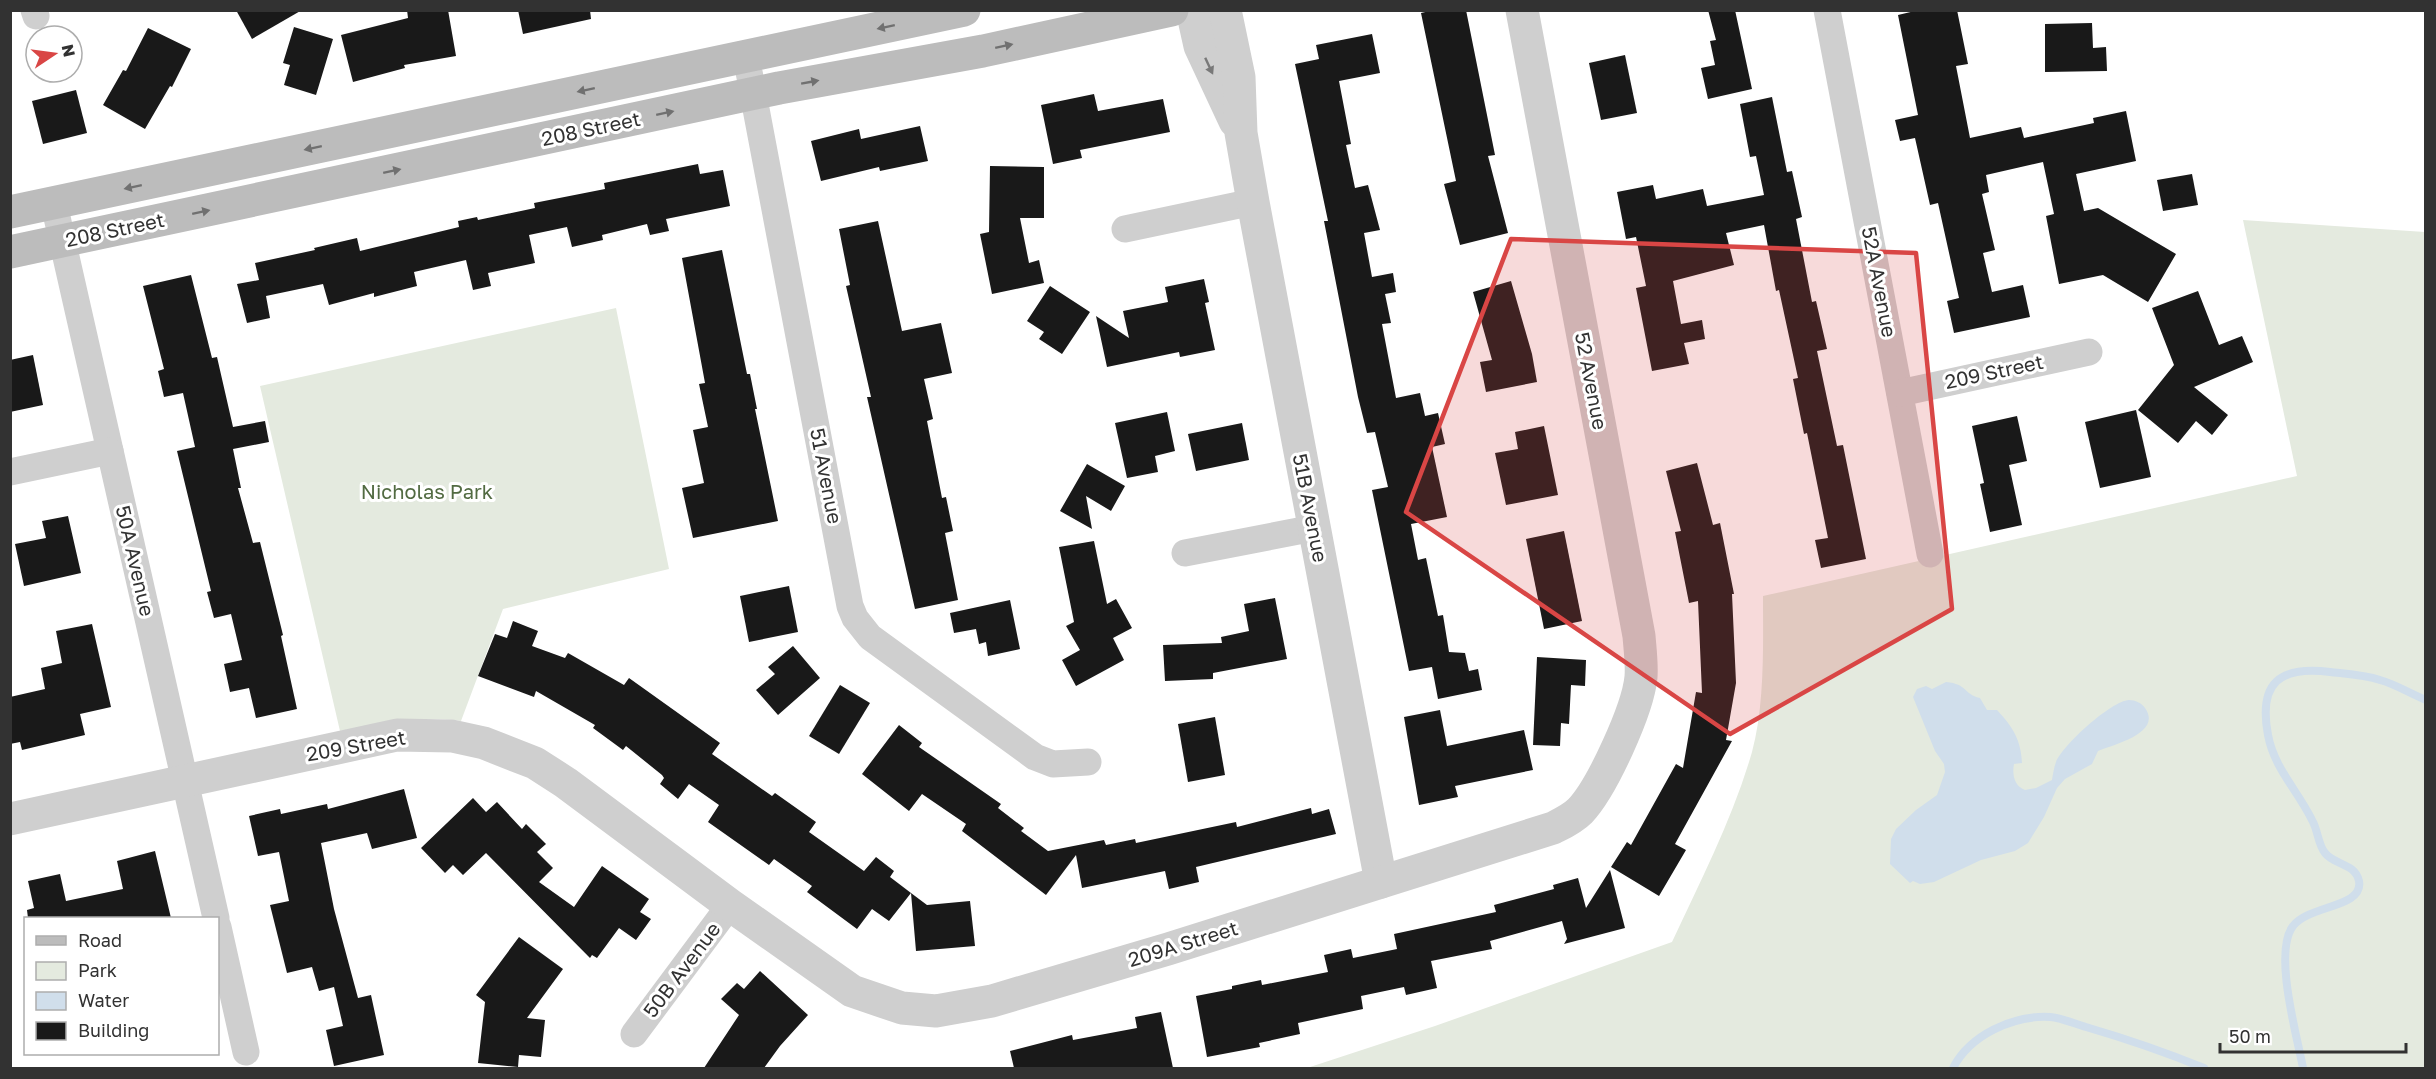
<svg xmlns="http://www.w3.org/2000/svg" width="2436" height="1079" font-family="'Golos Text',sans-serif">
<style>
.green{fill:#e4eadf}
.water{fill:#d0deeb}
.lines{fill:none;stroke-linecap:round;stroke-linejoin:round}
.stream{stroke:#d0deeb;stroke-width:8}
.building{fill:#191919}
.minor{stroke:#cfcfcf;stroke-width:27}
.tertiary{stroke:#cfcfcf;stroke-width:33}
.secondary{stroke:#bcbcbc;stroke-width:33}
.oneway{fill:#707070}
.oneway2{fill:#797979}
.marked{fill:#d94645;fill-opacity:0.2;stroke:#d94645;stroke-width:4.5;stroke-linejoin:round}
.labels{text-anchor:middle;stroke-width:6;stroke-linejoin:round;paint-order:stroke}
.street-label{font-size:20px;fill:#323232;stroke:#fff}
.park-label{font-size:20px;fill:#526b42;stroke:#fff}
</style>
<rect width="100%" height="100%" fill="#fff"/>
<g class="green">
<path d="M2243 220 2425 232V1068H1307L1435 1026 1672 942C1701 880 1733 818 1752 752 1765 704 1763 645 1763 596L2297 476Z"/>
<path d="M616 308 669 569 503 609 461 721C419 715 381 724 340 731L260 386Z"/>
</g>
<path class="water" d="M1946 682C1968 684 1963 694 1980 698L1987 710H1997C2013 727 2021 740 2022 763L2014 764C2012 774 2014 786 2025 790L2036 788 2052 780C2053 774 2054 767 2056 762 2063 745 2111 701 2129 700 2135 700 2142 703 2145 708 2163 733 2113 745 2098 751L2092 764 2065 779 2057 788 2044 817 2028 843 2015 851 1981 860 1934 882 1920 884 1913 881 1910 883 1890 864 1891 839 1896 829 1916 810 1937 795 1945 772 1944 764 1935 751 1913 697 1917 689 1926 686 1932 689Z"/>
<g class="lines">
<g class="stream">
<path d="M1953 1068C1970 1035 2013 1015 2050 1017 2062 1018 2075 1024 2086 1027 2127 1039 2165 1052 2204 1068"/>
<path d="M2303 1068C2297 1036 2273 952 2293 926 2308 905 2364 908 2359 881 2355 863 2334 865 2325 853 2318 845 2318 830 2312 820 2298 791 2274 768 2268 735 2258 682 2280 666 2330 672 2347 674 2364 675 2380 680 2395 684 2411 694 2426 700"/>
</g>
</g>
<g class="building">
<polygon points="236,10 302,10 252,39"/>
<polygon points="407,10 448,10 456,56 404,65 405,68 353,82 341,35 408,18"/>
<polygon points="518,10 590,10 591,19 523,34"/>
<polygon points="1434,10 1466,10 1495,155 1488,156 1508,233 1460,245 1444,184 1456,181 1421,13"/>
<polygon points="1708,10 1735,10 1752,89 1708,99 1701,68 1715,65 1710,41 1716,40"/>
<polygon points="1919,10 1957,10 1968,64 1956,66 1970,138 2021,127 2024,138 2094,123 2093,118 2126,111 2136,161 2076,174 2084,211 2098,208 2176,254 2148,302 2103,275 2059,284 2046,216 2054,214 2043,162 1986,175 1989,192 1982,194 1995,250 1983,253 1992,292 2023,285 2030,317 1954,333 1947,301 1959,298 1938,203 1930,205 1915,138 1900,141 1895,120 1918,115 1898,15"/>
<polygon points="2092,23 2093,48 2106,47 2107,71 2045,72 2045,24"/>
<polygon points="294,27 333,39 316,95 284,85 290,65 283,63"/>
<polygon points="148,28 191,49 172,87 170,86 145,129 103,105 123,70 126,71"/>
<polygon points="1372,34 1380,73 1339,81 1351,144 1346,145 1355,188 1368,185 1380,230 1364,233 1372,277 1393,273 1396,292 1385,294 1391,323 1382,324 1396,398 1420,393 1425,416 1438,413 1445,444 1432,447 1447,517 1411,524 1418,560 1426,558 1438,616 1443,615 1449,652 1465,653 1469,671 1478,669 1482,690 1438,699 1432,667 1409,671 1372,490 1388,487 1375,432 1367,433 1358,397 1324,221 1328,221 1295,64 1319,59 1316,45"/>
<polygon points="1625,55 1637,113 1601,120 1589,63"/>
<polygon points="76,90 87,133 43,144 32,101"/>
<polygon points="1094,94 1098,111 1163,99 1170,132 1080,150 1082,158 1053,164 1041,105"/>
<polygon points="1772,97 1787,172 1792,171 1802,217 1796,219 1812,302 1816,301 1827,349 1817,351 1837,446 1843,445 1866,559 1821,568 1815,540 1828,538 1807,433 1804,434 1793,379 1798,378 1779,290 1776,291 1764,225 1726,233 1734,265 1673,281 1681,324 1702,320 1705,339 1684,343 1689,364 1652,371 1636,288 1646,286 1636,237 1626,239 1617,192 1653,185 1656,199 1703,189 1707,206 1764,195 1756,156 1750,157 1740,104"/>
<polygon points="920,126 928,161 880,171 879,167 821,181 811,141 859,129 861,139"/>
<polygon points="698,164 700,174 723,170 730,206 666,219 669,231 650,235 647,224 602,235 603,240 572,247 567,227 529,235 535,263 488,273 491,286 473,290 466,260 414,272 417,286 374,297 374,293 329,305 323,284 266,296 270,318 247,323 237,284 259,280 255,263 315,250 314,248 357,238 360,251 459,227 458,221 477,217 478,220 535,208 534,203 605,189 604,183"/>
<polygon points="990,166 1044,167 1044,218 1020,218 1029,263 1039,260 1044,283 992,294 980,234 989,232"/>
<polygon points="2192,174 2198,205 2163,211 2157,180"/>
<polygon points="878,221 902,331 941,323 952,373 924,379 933,419 927,421 942,498 946,497 953,531 945,533 958,600 915,609 867,397 871,397 846,286 850,285 839,229"/>
<polygon points="722,250 747,374 750,374 757,409 755,409 778,521 693,538 682,488 704,483 693,430 708,427 699,384 705,383 682,258"/>
<polygon points="191,275 212,358 217,357 233,427 265,421 269,442 233,449 241,488 238,488 253,543 260,542 283,635 281,636 297,709 256,718 249,688 230,692 224,664 242,660 231,614 214,618 207,592 211,591 177,451 195,447 183,393 164,397 158,371 164,369 143,286"/>
<polygon points="1204,279 1209,302 1205,303 1215,350 1180,357 1179,352 1107,367 1096,316 1129,338 1123,311 1168,302 1165,287"/>
<polygon points="1511,281 1532,354 1537,382 1486,392 1480,362 1492,360 1473,292"/>
<polygon points="1050,286 1090,312 1062,354 1039,339 1044,332 1027,321"/>
<polygon points="2198,291 2219,345 2242,336 2253,362 2194,387 2228,415 2212,435 2196,421 2178,443 2138,410 2174,365 2152,308"/>
<polygon points="33,355 43,405 10,412 10,360"/>
<polygon points="2136,410 2151,477 2100,488 2085,422"/>
<polygon points="1167,412 1175,451 1155,456 1158,472 1127,478 1115,423"/>
<polygon points="2017,416 2027,461 2009,465 2022,525 1990,532 1980,484 1984,483 1972,426"/>
<polygon points="1242,423 1249,460 1196,471 1188,434"/>
<polygon points="1544,426 1558,495 1506,505 1495,453 1518,449 1515,432"/>
<polygon points="1697,463 1713,525 1720,523 1734,594 1732,594 1736,683 1726,740 1732,741 1675,844 1686,850 1659,896 1611,867 1627,842 1631,845 1676,764 1683,768 1696,692 1702,693 1698,601 1689,603 1675,532 1681,531 1666,471"/>
<polygon points="1087,464 1125,486 1111,511 1086,496 1092,529 1060,511"/>
<polygon points="68,516 81,573 24,586 15,544 46,538 42,521"/>
<polygon points="1564,531 1582,621 1544,629 1526,539"/>
<polygon points="1094,541 1107,604 1116,599 1132,628 1113,638 1124,660 1076,686 1062,660 1080,650 1066,626 1074,622 1059,547"/>
<polygon points="789,586 798,632 749,642 740,596"/>
<polygon points="1275,598 1287,659 1213,673 1213,679 1165,681 1163,645 1222,643 1221,637 1249,631 1244,604"/>
<polygon points="1010,600 1020,649 988,656 986,642 979,644 976,629 954,633 950,613"/>
<polygon points="513,621 538,631 532,646 565,658 568,653 624,685 629,678 720,743 712,754 772,796 775,793 816,822 809,832 864,871 876,857 894,871 890,877 911,893 889,921 872,909 857,929 807,892 812,886 774,859 769,865 708,822 719,805 689,784 678,799 660,784 664,778 662,775 626,746 623,750 593,728 595,725 536,691 534,697 478,676 495,634 507,638"/>
<polygon points="92,624 111,707 80,714 85,735 22,750 20,742 10,744 10,697 45,689 41,668 62,663 56,631"/>
<polygon points="793,646 820,678 778,715 756,690 775,674 768,667"/>
<polygon points="1537,657 1586,660 1585,686 1571,685 1569,724 1561,723 1560,746 1533,745"/>
<polygon points="840,685 870,703 839,754 809,736"/>
<polygon points="1440,710 1447,746 1524,730 1533,770 1455,786 1458,797 1419,805 1404,717"/>
<polygon points="1215,717 1225,775 1188,782 1178,724"/>
<polygon points="899,725 922,743 919,747 1001,804 998,808 1024,828 1021,831 1048,851 1104,840 1106,845 1135,839 1136,843 1236,822 1237,827 1311,808 1312,814 1329,809 1336,834 1196,867 1199,882 1169,889 1165,871 1082,888 1076,855 1046,895 962,831 966,824 922,794 909,811 862,774"/>
<polygon points="404,789 417,838 372,849 367,833 321,843 334,909 358,998 371,995 384,1055 334,1066 326,1030 343,1026 334,987 319,991 312,967 287,973 270,905 289,901 279,852 258,856 249,816 280,809 281,814 327,804 328,809"/>
<polygon points="473,798 486,812 497,802 522,829 526,824 546,844 537,852 553,868 539,882 574,907 602,866 649,899 640,912 651,919 636,940 619,928 597,958 592,955 590,958 486,853 463,875 453,865 445,873 421,848"/>
<polygon points="155,851 171,918 28,918 27,910 34,908 28,881 60,874 66,901 123,889 117,861"/>
<polygon points="1610,870 1625,928 1564,944 1567,939 1562,921 1490,941 1492,949 1431,961 1437,988 1406,995 1404,987 1361,996 1363,1009 1298,1023 1300,1034 1259,1043 1260,1047 1207,1057 1196,996 1232,989 1232,986 1261,980 1262,985 1328,972 1324,955 1351,949 1353,958 1397,949 1394,934 1496,912 1494,905 1554,889 1553,885 1578,878 1586,908"/>
<polygon points="911,893 927,905 970,901 975,946 916,951"/>
<polygon points="519,937 563,969 527,1018 545,1020 541,1057 519,1055 518,1067 478,1063 485,1002 476,995"/>
<polygon points="760,971 808,1015 780,1046 764,1068 704,1068 739,1015 721,999 737,983 744,989"/>
<polygon points="1161,1012 1173,1068 1014,1068 1010,1051 1072,1035 1073,1040 1137,1028 1135,1017"/>
</g>
<g class="lines">
<g class="minor">
<polyline points="34,10 36,16"/>
<polyline points="1827,10 1930,554"/>
<polyline points="746,56 850,606 855,618 870,637 1035,757 1053,764 1088,762"/>
<polyline points="54,204 216,918"/>
<polyline points="1125,229 1253,202"/>
<polyline points="1900,393 2089,352"/>
<polyline points="10,472 110,451"/>
<polyline points="1185,553 1314,528"/>
<polyline points="218,927 246,1052"/>
<polyline points="634,1034 730,905"/>
</g>
<g class="tertiary">
<polyline points="1192,10 1200,46 1235,121"/>
<polyline points="1225,10 1239,77 1241,133 1253,202 1381,882"/>
<path d="M10 819 397 735 452 736 484 743 535 763 566 783 730 905 852 991 902 1008 936 1011 992 1001 1168 949 1553 828C1563 823 1572 819 1580 811 1602 788 1638 709 1641 677 1642 664 1640 649 1639 636L1522 10"/>
</g>
<g class="secondary">
<polyline points="10,212 964,10"/>
<polyline points="10,252 779,88 983,51 1172,10"/>
</g>
</g>
<defs><path id="oneway-solid" d="M-6-.8H1V-3.2L6.5 0L1 3.2V.8H-6Z" transform="scale(1.5)"/></defs>
<g class="oneway">
<use href="#oneway-solid" transform="translate(886 27) rotate(168)"/>
<use href="#oneway-solid" transform="translate(1004 46) rotate(-12)"/>
<use href="#oneway-solid" transform="translate(810 82) rotate(-10)"/>
<use href="#oneway-solid" transform="translate(586 90) rotate(168)"/>
<use href="#oneway-solid" transform="translate(665 113) rotate(-12)"/>
<use href="#oneway-solid" transform="translate(313 148) rotate(168)"/>
<use href="#oneway-solid" transform="translate(392 171) rotate(-12)"/>
<use href="#oneway-solid" transform="translate(133 187) rotate(168)"/>
<use href="#oneway-solid" transform="translate(201 212) rotate(-12)"/>
</g>
<use class="oneway2" href="#oneway-solid" transform="translate(1209 66) rotate(65)"/>
<path class="marked" d="M1511 239 1916 253 1952 609 1730 734 1406 512Z"/>
<g class="labels">
<g class="street-label">
<text transform="translate(591 129) rotate(-12)" y="7">208 Street</text>
<text transform="translate(115 230) rotate(-12)" y="7">208 Street</text>
<text transform="translate(1879 282) rotate(79)" y="7">52A Avenue</text>
<text transform="translate(1994 372) rotate(-12)" y="7">209 Street</text>
<text transform="translate(1591 381) rotate(79)" y="7">52 Avenue</text>
<text transform="translate(826 476) rotate(79)" y="7">51 Avenue</text>
<text transform="translate(1310 508) rotate(79)" y="7">51B Avenue</text>
<text transform="translate(135 561) rotate(77)" y="7">50A Avenue</text>
<text transform="translate(356 746) rotate(-10)" y="7">209 Street</text>
<text transform="translate(1183 944) rotate(-17)" y="7">209A Street</text>
<text transform="translate(682 970) rotate(-53)" y="7">50B Avenue</text>
</g>
<g class="park-label">
<text x="427" y="499">Nicholas Park</text>
</g>
</g>
<rect width="2436" height="1079" fill="none" stroke="#323232" stroke-width="24"/>
<rect x="24" y="917" width="195" height="138" fill="#ffffff" stroke="#adadad" stroke-width="1.5"/>
<rect x="36" y="936" width="30" height="9" fill="#bcbcbc" stroke="#adadad" stroke-width="1.5"/>
<text x="78" y="947" font-size="18" fill="#323232">Road</text>
<rect x="36" y="962" width="30" height="18" fill="#e4eadf" stroke="#adadad" stroke-width="1.5"/>
<text x="78" y="977" font-size="18" fill="#323232">Park</text>
<rect x="36" y="992" width="30" height="18" fill="#d0deeb" stroke="#adadad" stroke-width="1.5"/>
<text x="78" y="1007" font-size="18" fill="#323232">Water</text>
<rect x="36" y="1022" width="30" height="18" fill="#191919" stroke="#adadad" stroke-width="1.5"/>
<text x="78" y="1037" font-size="18" fill="#323232">Building</text>
<g transform="translate(54 54) rotate(77)"><circle r="28" fill="#ffffff" stroke="#adadad" stroke-width="1.5"/>
<path d="M0-4.5L10 22L0 15L-10 22Z" fill="#d94645"/>
<text y="-9" font-size="16" font-weight="bold" text-anchor="middle" fill="#323232">N</text>
</g>
<path d="M2220 1043v9h186v-9" fill="none" stroke="#323232" stroke-width="3"/>
<text x="2229" y="1043" font-size="18" fill="#323232" stroke="#ffffff" stroke-width="4.5" paint-order="stroke">50 m</text>
</svg>
